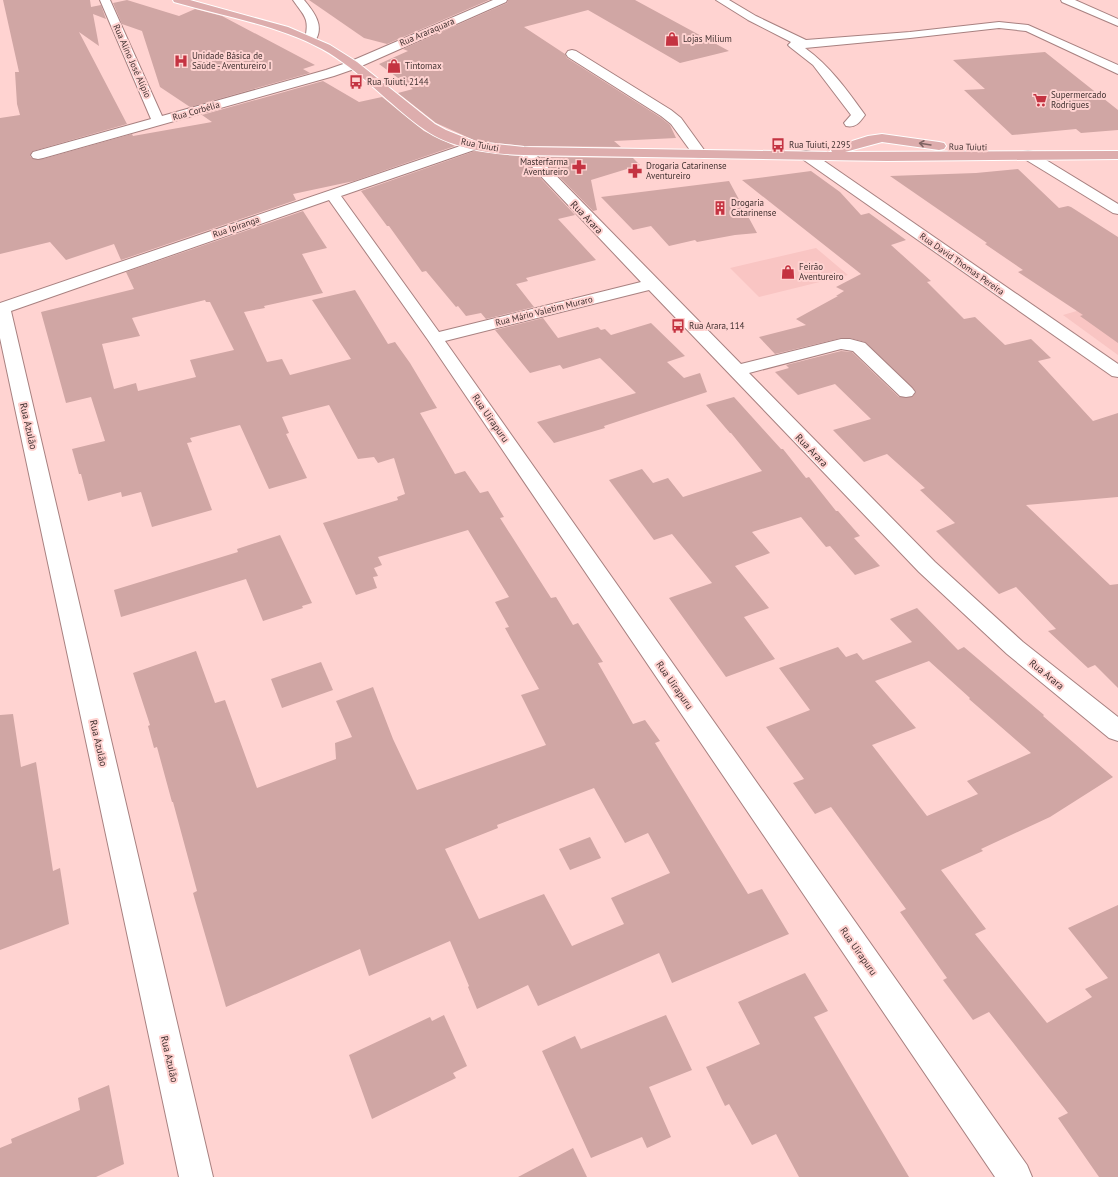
<svg xmlns="http://www.w3.org/2000/svg" width="1118" height="1177" font-family="'PT Sans',sans-serif">
<style>
.built{fill:#f9c5c3}
.building{fill:#d0a6a4;fill-rule:evenodd}
.lines{fill:none;stroke-linecap:round;stroke-linejoin:round}
.minor-casing{stroke:#a88180;stroke-width:2}
.major-casing{stroke:#fff;stroke-width:2}
.minor{fill:#fff;fill-rule:evenodd}
.major{fill:#ddadad;fill-rule:evenodd}
.oneway{stroke:#7f6362}
.labels{text-anchor:middle;stroke-width:4;stroke-linejoin:round;paint-order:stroke}
.far-street-label{font-size:9px;fill:#413130;stroke:#ffd3d1}
.far-poi-label{font-size:9px;fill:#413130;stroke:#ffd3d1;text-anchor:start}
.street-label{font-size:10px;fill:#413130;stroke:#ffd3d1}
</style>
<rect width="100%" height="100%" fill="#ffd3d1"/>
<g class="built">
<polygon points="816,248 848,275 759,297 730,268"/>
<polygon points="1118,299 1118,355 1063,315"/>
</g>
<g class="building">
<polygon points="3,0 90,0 91,7 101,5 106,19 93,14 99,46 79,32 127,124 33,151 30,156 33,159 43,159 132,134 133,136 212,122 202,115 323,81 359,102 382,97 424,131 455,146 354,181 293,194 296,200 121,260 114,244 66,260 50,242 0,254 0,118 20,115 17,104 15,72 19,72"/>
<polygon points="127,0 179,16 195,9 222,16 315,65 303,69 310,73 190,107 160,87 142,31 122,24 113,3"/>
<polygon points="309,0 489,0 387,44 364,38"/>
<polygon points="508,0 635,0 729,51 680,63 588,10 524,27 565,54 567,58 660,117 670,125 676,138 614,141 621,147 524,146 476,141 436,123 398,93 413,89 379,64 408,51 403,49 507,3"/>
<polygon points="1045,52 1118,110 1118,130 1081,133 1076,129 1012,135 964,90 985,89 953,60"/>
<polygon points="475,151 520,156 575,215 558,219 596,260 526,278 528,281 516,284 534,307 486,319 481,313 466,316 458,306 456,307 426,271 422,272 389,226 387,226 361,191"/>
<polygon points="540,157 633,158 640,165 591,180 597,210 593,211"/>
<polygon points="1018,169 1059,208 1068,206 1071,207 1118,237 1118,343 1080,316 1083,315 1018,272 1023,270 985,244 987,243 890,176 976,173"/>
<polygon points="811,171 840,192 861,215 869,213 906,240 891,245 931,281 927,282 964,319 975,317 1005,345 1031,339 1051,358 1038,361 1093,421 1118,413 1118,497 1026,505 1110,585 1118,584 1118,688 1095,665 1088,668 1048,631 1056,629 1016,587 999,594 936,531 955,523 920,490 925,488 887,454 864,462 833,430 871,419 835,384 798,395 775,372 789,368 786,365 841,351 852,352 899,397 912,397 916,392 865,342 850,338 841,338 775,354 759,337 806,325 796,319 838,296 836,296 844,291 836,287 861,274 742,180"/>
<polygon points="729,181 757,233 735,235 697,242 695,240 669,246 651,226 633,230 601,197"/>
<path d="M303 211 327 248 302 254 323 293 264 306 265 308 244 312 267 362 282 359 290 375 351 359 312 300 355 290 388 344 395 342 410 363 437 408 420 413 455 474 465 471 480 493 488 491 504 517 500 518 551 598 556 597 573 625 578 623 603 662 598 663 633 724 645 720 660 741 655 743 748 894 762 889 789 934 672 983 659 953 538 1006 528 985 477 1009 468 987 469 986 450 941 369 976 360 949 226 1007 193 893 197 891 173 802H172L157 747 154 748 148 726 150 725 133 673 196 651 215 703 225 700 257 788 336 759 335 743 352 737 336 701 373 687 393 739 417 790 546 745 521 695 539 689 505 628 509 627 495 602 509 597 468 530 378 557 382 565 374 568 378 576 373 577 377 588 356 595 323 523 398 500 397 497 405 494 394 458 378 463 374 457 358 459 329 405 282 417 289 433 286 434 307 478 269 489 240 425 190 438 192 442 187 443 212 510 152 527 141 492 122 497 121 492 88 501 81 474H79L72 449 105 441 91 397 66 403 41 312 134 289 126 272ZM205 300 206 302H210L234 350 190 360 196 377 138 391 136 383 114 389 102 344 140 336 132 318ZM594 788 625 843 648 833 670 873 611 898 624 924 572 946 544 894 479 919 445 849 498 828 497 825Z"/>
<polygon points="543,318 558,338 598,327 601,330 605,329 611,335 651,323 685,356 667,362 684,378 700,373 707,392 604,426 605,428 554,443 537,422 636,393 600,358 563,369 560,365 530,373 495,330"/>
<polygon points="734,397 781,449 783,449 806,478 809,477 836,511 838,511 860,536 854,538 880,566 855,575 830,546 826,547 801,517 752,532 770,553 735,566 769,608 744,617 775,659 726,677 669,598 712,583 672,534 654,540 609,480 642,469 653,483 668,478 683,497 762,471 731,433 730,433 706,405"/>
<polygon points="280,535 312,603 302,606 303,608 263,621 246,579 121,617 114,590 238,552 237,549"/>
<path d="M917 608 958 650 964 647 1044 715 1043 716 1113 777 1050 817 981 849 983 851 941 870 986 929 975 934 1047 1023 1092 997 1085 989 1108 978 1068 928 1118 905V1177H1099L1058 1118 1068 1113 989 1012 973 1020 943 980 947 978 900 912 906 909 831 807 815 814 793 783 804 779 766 727 810 710 779 668 838 647 846 657 857 653 863 660 912 642 890 619ZM929 661 970 698 969 699 1031 753 967 781 978 794 927 816 872 745 916 728 875 681Z"/>
<polygon points="321,662 333,690 282,708 271,679"/>
<polygon points="13,714 21,767 36,762 53,871 60,868 69,924 0,950 0,715"/>
<polygon points="590,837 601,858 570,870 559,849"/>
<polygon points="805,973 828,1011 814,1017 909,1177 799,1177 776,1134 752,1145 729,1104 725,1106 706,1067 760,1044 738,1002"/>
<polygon points="444,1015 467,1066 453,1073 456,1078 372,1119 349,1055 430,1017 432,1021"/>
<polygon points="666,1015 692,1070 649,1087 671,1137 647,1148 642,1137 591,1158 542,1051 575,1036 581,1049"/>
<polygon points="109,1085 124,1164 96,1177 0,1177 0,1148 12,1143 11,1139 80,1110 78,1098"/>
<polygon points="573,1148 587,1177 518,1177"/>
</g>
<g class="lines">
<defs>
<g id="minor">
<polygon points="100,0 110,0 162,116 326,70 349,62 493,0 507,0 506,2 357,68 334,76 43,158 38,159 33,158 31,155 33,152 151,119"/>
<path d="M293 0H304C314 12 325 26 315 41H307L305 39C310 18 304 16 293 0Z"/>
<path d="M716 0H729L756 16 806 40 910 32 999 22 1028 25 1118 65V74L1026 31 999 28 910 38 805 48C830 66 847 90 865 115 860 122 856 128 846 126L844 123 851 115 813 65 790 47 788 45 791 42 748 20Z"/>
<polygon points="1061,0 1075,0 1118,19 1118,26 1062,2"/>
<polygon points="572,50 576,51 671,110 681,118 707,154 705,157 700,158 695,157 671,124 661,116 568,57 566,54 568,51"/>
<polygon points="472,142 477,143 479,146 477,149 341,196 439,332 641,282 517,151 519,148 524,147 529,148 741,364 841,339 850,339 865,343 912,388 915,392 912,396 906,397 900,396 853,351 841,349 749,373 935,562 1023,642 1118,717 1118,741 1109,738 1007,654 919,572 649,290 445,341 1027,1165 1032,1177 995,1177 428,340 329,200 11,311 213,1177 179,1177 0,338 0,303"/>
<polygon points="806,151 811,152 1118,364 1118,377 1112,376 801,158 799,155 801,152"/>
<polygon points="1028,151 1033,152 1118,204 1118,214 1113,213 1023,158 1021,155 1023,152"/>
</g>
<path id="major" d="M173 0H190L288 27 330 45 357 62 435 124 446 130 476 142 524 147 832 152 831 150 833 147 868 136 882 134 939 142 944 143 946 146 944 149 939 150 882 142 845 152 1118 151V159L887 161 524 155C491 154 453 149 425 130 389 105 360 70 322 49 277 25 223 16 174 2Z"/>
</defs>
<use href="#minor" class="minor-casing"/>
<use href="#major" class="major-casing"/>
<use href="#minor" class="minor"/>
<use href="#major" class="major"/>
</g>
<defs><path id="oneway-shaft" d="M-6 0H5M1.5-3L5.5 0L1.5 3" fill="none" stroke-width="1.6" stroke-linecap="round" stroke-linejoin="round"/></defs>
<use class="oneway" href="#oneway-shaft" transform="translate(925 144) rotate(-171)"/>
<defs>
<symbol id="shop-bare" viewBox="-9 -9 18 18"><path d="M-5-2.5h2.3a2.7 3.5 0 0 1 5.4 0H5L5.5 6h-11ZM-1.5-2.5h3a1.5 2.3 0 0 0-3 0Z" fill="#c43341" stroke="#ffd3d1" stroke-width="2.5" paint-order="stroke"/></symbol>
<symbol id="hospital-bare" viewBox="-9 -9 18 18"><path d="M-5-5h3v3.5h4V-5h3V5h-3V1.5h-4V5h-3Z" fill="#c43341" stroke="#ffd3d1" stroke-width="2.5" paint-order="stroke"/></symbol>
<symbol id="bus-bare" viewBox="-9 -9 18 18"><path d="M-5-6H5V4H4V6H2V4H-2V6H-4V4H-5ZM-3.5-4V0h7V-4ZM-3.5 1.2v1.5H-2V1.2ZM2 1.2v1.5H3.5V1.2Z" fill="#c43341" stroke="#ffd3d1" stroke-width="2.5" paint-order="stroke"/></symbol>
<symbol id="supermarket-bare" viewBox="-9 -9 18 18"><path d="M-6-5.5h2.5l.6 2H6L4.5 2H-2.5L-4.4-4H-6ZM-1.5 3.2a1.3 1.3 0 1 0 .1 0ZM3 3.2a1.3 1.3 0 1 0 .1 0Z" fill="#c43341" stroke="#ffd3d1" stroke-width="2.5" paint-order="stroke"/></symbol>
<symbol id="pharmacy-bare" viewBox="-9 -9 18 18"><path d="M-2-6h4v4h4v4h-4v4h-4v-4h-4v-4h4Z" fill="#c43341" stroke="#ffd3d1" stroke-width="2.5" paint-order="stroke"/></symbol>
<symbol id="building-bare" viewBox="-9 -9 18 18"><path d="M-4-6H4V6H1V3H-1V6H-4ZM-2.5-4.3h1.7v1.8h-1.7ZM.8-4.3h1.7v1.8H.8ZM-2.5-1h1.7V.8h-1.7ZM.8-1h1.7V.8H.8Z" fill="#c43341" stroke="#ffd3d1" stroke-width="2.5" paint-order="stroke"/></symbol>
</defs>
<g fill-rule="evenodd">
<use href="#shop-bare" x="662" y="29" width="20" height="20"/>
<use href="#hospital-bare" x="171" y="51" width="20" height="20"/>
<use href="#shop-bare" x="384" y="56" width="20" height="20"/>
<use href="#bus-bare" x="346" y="72" width="20" height="20"/>
<use href="#supermarket-bare" x="1030" y="90" width="20" height="20"/>
<use href="#bus-bare" x="768" y="135" width="20" height="20"/>
<use href="#pharmacy-bare" x="569" y="157" width="20" height="20"/>
<use href="#pharmacy-bare" x="625" y="161" width="20" height="20"/>
<use href="#building-bare" x="710" y="198" width="20" height="20"/>
<use href="#shop-bare" x="778" y="262" width="20" height="20"/>
<use href="#bus-bare" x="668" y="316" width="20" height="20"/>
</g>
<g class="labels">
<g class="far-street-label">
<text transform="translate(427 32) rotate(-23)" y="3">Rua Araraquara</text>
<text transform="translate(132 61) rotate(66)" y="3">Rua Alino José Alípio</text>
<text transform="translate(196 111) rotate(-16)" y="3">Rua Corbélia</text>
<text transform="translate(480 145) rotate(11)" y="3">Rua Tuiuti</text>
<text transform="translate(968 147) rotate(1)" y="3">Rua Tuiuti</text>
<text transform="translate(236 227) rotate(-19)" y="3">Rua Ipiranga</text>
<text transform="translate(962 264) rotate(35)" y="3">Rua David Thomas Pereira</text>
<text transform="translate(544 311) rotate(-14)" y="3">Rua Mário Valetim Muraro</text>
</g>
<g class="far-poi-label">
<text x="683" y="42">Lojas Milium</text>
<text x="192" y="59">Unidade Básica de<tspan x="192" dy="10">Saúde - Aventureiro I</tspan></text>
<text x="405" y="69">Tintomax</text>
<text x="367" y="85">Rua Tuiuti, 2144</text>
<text x="1051" y="98">Supermercado<tspan x="1051" dy="10">Rodrigues</tspan></text>
<text x="789" y="148">Rua Tuiuti, 2295</text>
<text x="568" y="165" text-anchor="end">Masterfarma<tspan x="568" dy="10">Aventureiro</tspan></text>
<text x="646" y="169">Drogaria Catarinense<tspan x="646" dy="10">Aventureiro</tspan></text>
<text x="731" y="206">Drogaria<tspan x="731" dy="10">Catarinense</tspan></text>
<text x="799" y="270">Feirão<tspan x="799" dy="10">Aventureiro</tspan></text>
<text x="689" y="329">Rua Arara, 114</text>
</g>
<g class="street-label">
<text transform="translate(587 217) rotate(46)" y="4">Rua Arara</text>
<text transform="translate(491 418) rotate(55)" y="4">Rua Uirapuru</text>
<text transform="translate(29 426) rotate(77)" y="4">Rua Azulão</text>
<text transform="translate(812 450) rotate(46)" y="4">Rua Arara</text>
<text transform="translate(1047 674) rotate(39)" y="4">Rua Arara</text>
<text transform="translate(675 685) rotate(55)" y="4">Rua Uirapuru</text>
<text transform="translate(99 743) rotate(77)" y="4">Rua Azulão</text>
<text transform="translate(859 951) rotate(55)" y="4">Rua Uirapuru</text>
<text transform="translate(170 1059) rotate(77)" y="4">Rua Azulão</text>
</g>
</g>
</svg>
